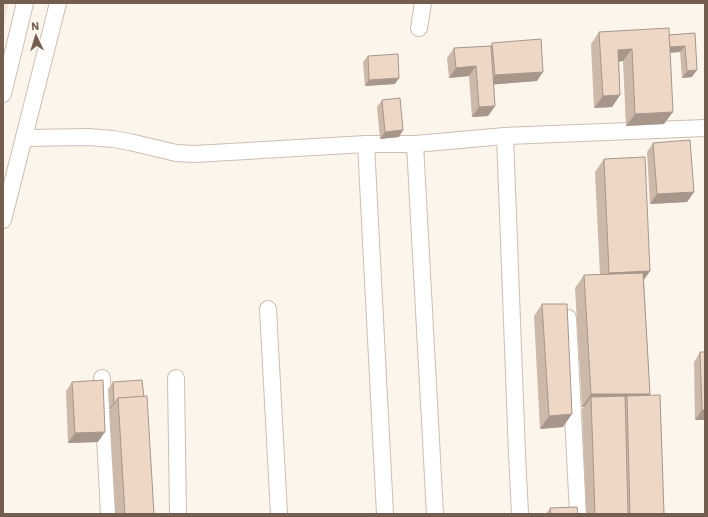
<svg xmlns="http://www.w3.org/2000/svg" width="708" height="517" font-family="'IBM Plex Sans',sans-serif">
<style>
.residential{fill:#f2e8da}
.lines{fill:none;stroke-linecap:round;stroke-linejoin:round}
.minor-casing{stroke:#cdbeb1;stroke-width:18}
.minor{stroke:#fff;stroke-width:16}
.wall{fill:#cdb9a9}
.shaded-wall{fill:#a7968a}
.building{fill:#eed7c5;stroke:#a7968a}
</style>
<rect width="100%" height="100%" fill="#fbf5eb"/>
<polygon class="residential" points="3,3 9,3 3,28"/>
<g class="lines">
<defs>
<g id="minor">
<polyline points="419,28 423,3"/>
<polyline points="3,94 25,3"/>
<polyline points="505,136 517,454 520,514"/>
<polyline points="24,138 88,137 113,139 130,142 176,153 194,154 366,144 415,144 505,136 705,128"/>
<polyline points="366,144 385,514"/>
<polyline points="415,144 435,514"/>
<polyline points="3,220 58,3"/>
<polyline points="268,309 279,514"/>
<polyline points="568,318 578,514"/>
<polyline points="102,378 109,514"/>
<polyline points="176,378 178,514"/>
</g>
</defs>
<use href="#minor" class="minor-casing"/>
<use href="#minor" class="minor"/>
</g>
<g class="wall">
<polygon points="599,32 669,35 695,33 692,77 682,78 680,52 670,53 664,124 626,126 623,61 619,62 620,95 612,107 594,108 591,44"/>
<polygon points="492,43 537,81 494,84 495,106 488,116 472,117 469,76 449,78 447,58 454,48 491,46"/>
<polygon points="368,56 395,84 365,86 363,62"/>
<polygon points="382,100 403,130 399,137 380,139 377,107"/>
<polygon points="653,143 694,192 687,202 650,204 647,152"/>
<polygon points="604,159 650,271 644,280 650,394 650,395 664,514 586,514 582,409 584,407 582,407 575,288 584,275 600,275 595,172"/>
<polygon points="542,304 563,427 540,429 534,316"/>
<polygon points="700,352 705,420 695,420 694,362"/>
<polygon points="72,382 98,442 68,443 66,391"/>
<polygon points="113,382 144,397 154,514 115,514 109,411 110,409 109,409 108,389"/>
<polygon points="550,508 578,514 546,514"/>
</g>
<g class="shaded-wall">
<polygon points="685,46 680,52 662,53 667,47"/>
<polygon points="632,49 623,61 609,62 618,50"/>
<polygon points="476,66 469,76 449,78 456,68"/>
<polygon points="697,70 692,77 682,78 687,71"/>
<polygon points="543,72 537,81 488,85 495,75"/>
<polygon points="399,78 395,84 365,86 369,80"/>
<polygon points="620,95 612,107 594,108 603,96"/>
<polygon points="495,106 488,116 472,117 479,107"/>
<polygon points="673,112 664,124 626,126 635,114"/>
<polygon points="403,130 399,137 380,139 385,132"/>
<polygon points="694,192 687,202 650,204 657,194"/>
<polygon points="650,271 641,284 600,286 609,273"/>
<polygon points="591,394 650,394 641,407 627,396 619,407 591,397 584,407 582,407"/>
<polygon points="114,403 115,403 110,409 109,409"/>
<polygon points="702,410 705,410 705,420 695,420"/>
<polygon points="572,414 563,427 540,429 549,416"/>
<polygon points="105,432 98,442 68,443 75,433"/>
</g>
<g class="building">
<polygon points="669,28 673,112 635,114 632,49 618,50 620,95 603,96 599,32"/>
<polygon points="695,33 697,70 687,71 685,46 670,47 669,35"/>
<polygon points="541,39 543,72 495,75 492,43"/>
<polygon points="491,46 495,106 479,107 476,66 456,68 454,48"/>
<polygon points="398,54 399,78 369,80 368,56"/>
<polygon points="400,98 403,130 385,132 382,100"/>
<polygon points="690,140 694,192 657,194 653,143"/>
<polygon points="645,157 650,271 609,273 604,159"/>
<polygon points="643,273 650,394 591,394 584,275"/>
<polygon points="542,304 567,304 572,414 549,416"/>
<polygon points="700,352 705,352 705,410 702,410"/>
<polygon points="103,380 105,432 75,433 72,382"/>
<polygon points="142,380 144,397 118,398 115,403 114,403 113,382"/>
<polygon points="660,395 664,514 630,514 627,396"/>
<polygon points="147,396 154,514 125,514 118,398"/>
<polygon points="625,396 628,514 595,514 591,397"/>
<polygon points="577,507 578,514 551,514 550,508"/>
</g>
<rect width="708" height="517" fill="none" stroke="#745e50" stroke-width="8"/>
<g transform="translate(36 36) rotate(356)" stroke="#fef9f1" stroke-width="3" paint-order="stroke">
<path d="M0-3L7 15L0 10L-7 15Z" fill="#745e50"/>
<text y="-6" font-size="11" font-weight="bold" text-anchor="middle" fill="#745e50">N</text>
</g>
</svg>
